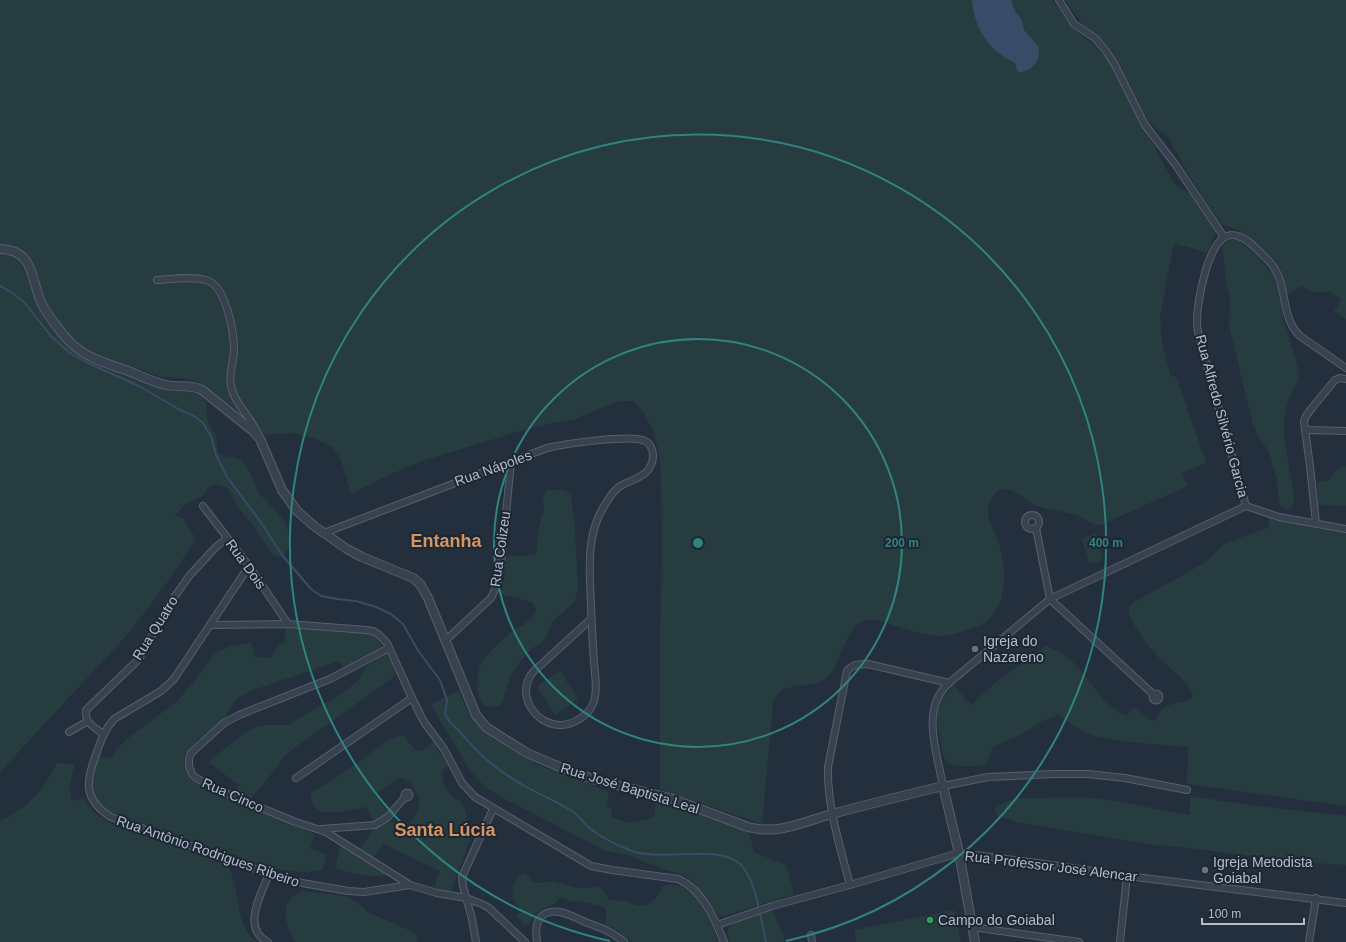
<svg xmlns="http://www.w3.org/2000/svg" width="1346" height="942" font-family="Helvetica,sans-serif">
<style>
.green{fill:#263c3f}
.water{fill:#394c67}
.lines{fill:none;stroke-linecap:round;stroke-linejoin:round}
.stream{stroke:#394c67;stroke-width:2}
.minor-casing{stroke:#565f6c;stroke-width:8}
.tertiary-casing{stroke:#565f6c;stroke-width:10}
.minor{stroke:#38414e;stroke-width:6}
.tertiary{stroke:#38414e;stroke-width:8}
.ring{fill:none;stroke:#308480;stroke-width:2}
.worship-dot{fill:#6b7280;stroke:#1d2633;stroke-width:1.5}
.leisure-dot{fill:#2e9e5b;stroke:#1d2633;stroke-width:1.5}
.labels{text-anchor:middle;stroke-width:4;stroke-linejoin:round;paint-order:stroke}
.street-label{font-size:14px;fill:#b4bcc9;stroke:#1d2633}
.poi-label{font-size:14px;fill:#b4bcc9;stroke:#1d2633;text-anchor:start}
.district-label{font-size:18px;font-weight:bold;fill:#d59563;stroke:#1d2633}
.centre{fill:#308480;stroke:#1d2633;stroke-width:2}
.ring-label{font-size:12px;text-anchor:middle;font-weight:bold;fill:#308480;stroke:#1d2633;stroke-width:4;stroke-linejoin:round;paint-order:stroke}
</style>
<rect width="100%" height="100%" fill="#242f3e"/>
<g class="green">
<path d="M0 0H1053L1072 27 1096 47 1107 59 1173 181 1176 185 1191 194 1218 230 1214 235 1207 253 1174 243 1160 316 1162 343 1171 377 1176 376 1206 463 1182 473 1188 486 1101 525C1092 526 1087 519 1079 516 1065 511 1049 511 1035 505 1025 501 1012 485 1000 490 992 494 988 504 988 513 989 524 996 534 999 545 1006 567 1008 602 989 619 983 625 974 628 965 631 957 633 947 637 938 636 928 635 916 632 906 629 893 626 871 614 859 623 850 629 837 662 832 673 816 693 782 676 773 703L762 824 660 789C660 724 659 659 661 594 662 560 662 527 661 493 661 478 661 463 658 448 655 434 645 408 632 401H621L610 404 573 420 558 422 524 430 422 461 389 475 351 494 346 476 340 458 331 446 315 439 293 433 262 435 197 382 186 379 159 376 107 358 82 347 68 333 50 310 45 300 33 261C25 248 15 245 0 244Z"/>
<polygon points="1065,0 1346,0 1346,319 1334,311 1341,300 1330,291 1314,293 1301,286 1286,296 1280,269 1276,261 1240,231 1222,224 1211,209 1190,177 1168,137 1153,126 1147,119 1118,61 1110,49 1100,38 1083,25"/>
<path d="M1235 239 1239 241 1256 255 1273 275 1278 290 1283 318 1299 371 1298 381 1294 387 1287 405 1284 420V438L1294 497C1294 502 1294 506 1289 509L1282 507 1280 505 1276 477 1268 450 1260 440 1253 424 1229 326 1230 296 1226 282 1222 245 1227 241Z"/>
<polygon points="0,254 16,255 23,262 29,273 37,305 45,319 52,329 73,351 106,368 142,383 165,390 197,393 202,396 206,403 207,419 216,436 218,453 222,456 234,457 242,460 251,475 259,494 266,500 285,522 288,531 290,543 287,551 284,555 279,557 274,556 253,526 237,506 227,488 221,485 215,484 211,485 207,489 203,496 184,505 175,516 183,518 196,539 168,581 129,633 0,772"/>
<path d="M1346 466V506L1318 505 1317 482 1329 480C1335 472 1334 467 1346 466Z"/>
<path d="M550 490H565L571 495 575 529 578 586 576 599 572 604 552 622 546 636 542 642 530 650 511 674 503 700 500 705C473 717 474 674 483 660 488 653 502 640 509 634 517 628 531 622 535 613 537 608 535 605 532 602L502 594 507 555 528 556 536 554 539 527 544 510 543 499 546 491Z"/>
<path d="M1269 516 1346 533V806L1187 784 1188 747 1129 742 1098 737 1083 731 1058 715 1042 721 1019 736 994 746C990 751 990 759 986 763 982 767 976 766 971 766 964 766 953 768 947 762 942 758 942 748 941 742 936 715 933 706 954 686L971 705 995 683 1046 646 1049 647C1056 651 1064 654 1071 660 1090 678 1101 704 1126 716L1134 707 1149 719 1153 721C1159 718 1159 712 1163 709 1170 703 1183 702 1191 699L1193 695C1187 680 1168 667 1157 656 1148 646 1126 619 1129 606L1136 601 1185 574 1207 561 1220 547 1226 543 1269 527Z"/>
<polygon points="1096,534 1103,560 1089,564 1082,538"/>
<path d="M286 628 367 633 375 637 383 647 343 668 340 661H339L250 691 234 701 226 717 197 741 186 753 184 759 185 768 188 776 192 781 315 834 310 849 326 854 323 870C287 878 250 861 216 850 183 838 150 825 116 814 85 802 88 783 99 756L110 758 117 749 127 739 176 702 193 683 214 654 228 647 250 642 252 644 255 657 270 658 279 644H284Z"/>
<polygon points="386,654 393,666 395,676 297,746 285,756 262,786 249,800 233,792 239,785 208,762 246,732 256,727 265,725 288,725 338,696 358,681 366,666"/>
<polygon points="560,671 578,699 555,715 537,686"/>
<polygon points="459,691 470,715 478,726 497,741 536,764 609,792 607,806 612,808 611,817 629,823 654,817 656,800 714,817 749,831 754,852 786,865 794,894 729,914 724,916 719,915 715,911 702,892 692,881 683,875 663,869 627,855 604,850 501,797 486,788 472,773 430,704"/>
<path d="M403 735 416 751H421L433 742 448 766 441 771C442 779 445 789 451 795 453 798 457 798 459 800 466 806 468 819 466 828L474 830 450 893 434 888 440 871 383 844 372 859 359 850 373 830 388 822 390 821 406 828C410 822 417 814 419 806 421 796 411 778 400 778L377 793 388 813 382 819 373 822 367 807C353 809 322 819 313 805 311 801 310 798 311 793L316 790C331 780 347 770 363 759 376 750 387 738 403 735Z"/>
<path d="M57 763 75 764 69 788 72 801 83 798C92 813 102 819 117 826L227 864C240 884 235 931 258 942H0V821C31 806 41 792 57 763Z"/>
<path d="M1190 796 1242 804 1346 816V865L1299 862 1198 849 1148 844 1021 823 999 817 996 814 995 809C1008 797 1025 798 1041 798 1058 797 1074 797 1090 798 1124 801 1157 810 1190 815Z"/>
<path d="M341 845 389 875C369 878 354 874 335 868Z"/>
<path d="M524 873 527 874 531 881 536 883H542L552 881 577 888 599 887 603 891 609 899 619 901 626 900 636 906 646 905 654 900 664 885C695 879 710 919 719 942H631L618 931 606 925V910L604 907 582 902 572 901 561 897 553 905 545 907 536 913 529 924H524L516 916 520 908C518 906 515 903 514 901 510 892 514 876 524 873Z"/>
<path d="M304 891 336 895 348 897 358 903 366 911 413 932 416 935 417 942H296C287 931 280 909 292 897 295 894 300 893 304 891Z"/>
<polygon points="954,910 961,942 856,942 854,930"/>
<path d="M773 911 786 942H729C728 938 727 933 728 929 733 918 762 913 773 911Z"/>
</g>
<path class="water" d="M972 0H1011L1015 11 1022 20 1024 30 1039 47C1040 60 1033 72 1019 72L1017 70 1015 63C989 51 974 28 972 0Z"/>
<g class="lines">
<path class="stream" d="M0 286 11 292 24 302 51 336 70 353 88 363 139 386 180 410 194 416 203 423 211 436 216 455 227 477 260 521 282 555 311 589 321 596 337 599 356 601 376 607 391 614 403 624 419 652 440 680 447 700 445 714 449 721C462 733 473 748 487 760 497 768 510 778 521 784 538 794 556 801 572 811 578 815 582 821 587 826 600 837 616 845 632 851 664 862 714 844 739 863 756 877 761 921 766 942"/>
<defs>
<g id="minor">
<polyline points="1059,0 1074,24 1095,38 1106,51 1115,65 1145,125 1175,164 1224,237"/>
<path d="M157 280C172 279 191 276 206 280 226 285 234 332 234 350 234 362 228 373 231 386 235 405 252 418 259 436"/>
<polyline points="1305,430 1346,431"/>
<polyline points="203,506 249,566 288,624"/>
<path d="M1246 506 1202 348C1199 339 1197 330 1197 321 1197 303 1208 235 1232 235 1246 235 1259 252 1269 261 1289 282 1279 316 1300 336L1346 368"/>
<circle cx="1032" cy="522" r="7"/>
<polyline points="1316,523 1310,466 1304,422 1306,416 1312,408 1335,380 1340,378 1346,379"/>
<polyline points="1036,528 1050,599"/>
<path d="M324 533 547 448C564 444 631 434 645 441 653 445 655 457 651 465 647 476 632 480 622 485 615 489 610 496 606 503 590 527 589 553 590 581 591 608 592 635 594 662 595 675 598 692 593 704 588 716 574 724 562 725 535 726 515 694 533 672L591 619"/>
<path d="M249 566 174 679 161 691 114 719C105 729 101 740 97 752 86 780 82 799 111 817L269 874 302 883 348 891 364 892 410 885"/>
<polyline points="1050,599 1154,695"/>
<path d="M210 625 288 624 366 630 373 631 378 634 387 643 412 698 424 722 444 749 462 783 475 797 591 866 612 870 678 879C702 889 715 919 724 942"/>
<polyline points="446,640 491,598 497,585 501,565 511,462"/>
<polyline points="389,648 330,679 239,715 224,723 191,753 189,759 189,766 192,774 196,778 228,794 293,821 326,832 410,885 437,893 466,898 482,904 489,908 525,942"/>
<circle cx="1156" cy="697" r="3.5"/>
<polyline points="69,732 88,721"/>
<path d="M103 734C94 727 84 722 86 710L139 659 170 603 190 575 216 547 227 538"/>
<polyline points="296,778 412,698"/>
<path d="M1187 790 1125 778 1088 774H1054L988 777 943 786C937 752 920 709 949 683L1050 599 1246 506 1279 517 1346 529"/>
<circle cx="407" cy="795" r="2.5"/>
<polyline points="321,829 375,825 388,817 405,797"/>
<path d="M850 885C840 846 827 807 828 767L847 671C853 664 859 664 868 664L949 683"/>
<polyline points="717,925 772,906 850,885 959,853 1045,864 1127,876 1346,903"/>
<polyline points="972,927 1079,942"/>
<polyline points="811,935 812,942"/>
<path d="M268 942C241 929 261 894 269 874"/>
<polyline points="476,942 472,919 463,886 462,877 493,809"/>
<path d="M537 942C536 934 535 925 540 918 552 904 572 916 585 922 599 927 613 932 624 942"/>
<polyline points="1120,942 1127,876"/>
<polyline points="1309,942 1316,898"/>
</g>
<path id="tertiary" d="M0 249C36 250 30 280 42 304 47 315 63 335 71 343 86 358 109 364 128 371 141 376 153 382 166 385 178 388 190 384 202 390L253 431 260 439 282 490 297 511 314 526 347 549 362 557 413 578 420 584 428 598 476 715 486 727 506 740 527 753 555 765 592 779 670 798 748 827C779 835 803 822 832 814 869 804 906 795 943 786L959 853 975 942"/>
</defs>
<use href="#minor" class="minor-casing"/>
<use href="#tertiary" class="tertiary-casing"/>
<use href="#minor" class="minor"/>
<use href="#tertiary" class="tertiary"/>
</g>
<g class="ring">
<circle cx="698" cy="543" r="204"/>
<path d="M610 941A408 408 0 1 1 786 941"/>
</g>
<g class="worship-dot">
<circle cx="975" cy="649" r="4"/>
<circle cx="1205" cy="870" r="4"/>
</g>
<circle class="leisure-dot" cx="930" cy="920" r="4"/>
<g class="labels">
<g class="street-label">
<text transform="translate(1222 416) rotate(75)" y="5">Rua Alfredo Silvério Garcia</text>
<text transform="translate(493 468) rotate(-20)" y="5">Rua Nápoles</text>
<text transform="translate(500 549) rotate(-82)" y="5">Rua Colizeu</text>
<text transform="translate(246 564) rotate(54)" y="5">Rua Dois</text>
<text transform="translate(155 628) rotate(-58)" y="5">Rua Quatro</text>
<text transform="translate(630 788) rotate(17)" y="5">Rua José Baptista Leal</text>
<text transform="translate(233 795) rotate(24)" y="5">Rua Cinco</text>
<text transform="translate(208 851) rotate(19)" y="5">Rua Antônio Rodrigues Ribeiro</text>
<text transform="translate(1051 866) rotate(7)" y="5">Rua Professor José Alencar</text>
</g>
<g class="poi-label">
<text x="983" y="646">Igreja do<tspan x="983" dy="16">Nazareno</tspan></text>
<text x="1213" y="867">Igreja Metodista<tspan x="1213" dy="16">Goiabal</tspan></text>
<text x="938" y="925">Campo do Goiabal</text>
</g>
<g class="district-label">
<text x="446" y="547">Entanha</text>
<text x="445" y="836">Santa Lúcia</text>
</g>
</g>
<circle cx="698" cy="543" r="6" class="centre"/>
<g class="ring-label">
<text x="902" y="547">200 m</text>
<text x="1106" y="547">400 m</text>
</g>
<path d="M1202 918v6h102v-6" fill="none" stroke="#b4bcc9" stroke-width="2"/>
<text x="1208" y="918" font-size="12" fill="#b4bcc9" stroke="#1d2633" stroke-width="3" paint-order="stroke">100 m</text>
</svg>
